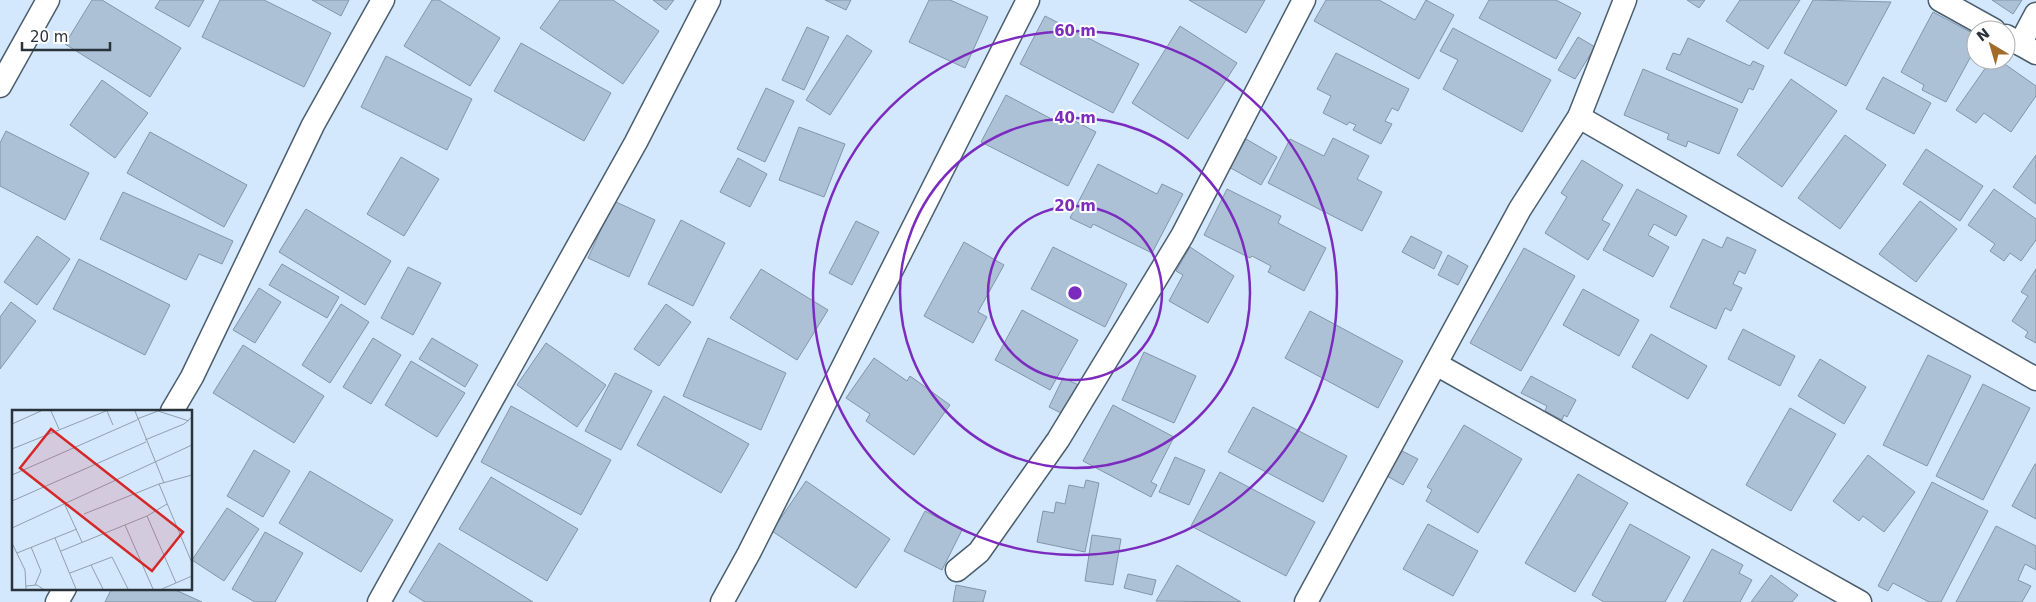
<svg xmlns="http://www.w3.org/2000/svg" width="2036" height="602" font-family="'DejaVu Sans',sans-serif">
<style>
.building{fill:#acc1d5;stroke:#8296a9}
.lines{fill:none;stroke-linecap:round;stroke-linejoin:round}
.street-casing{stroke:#4b5e6f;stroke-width:25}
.street{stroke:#fff;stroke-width:22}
.ring{fill:none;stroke:#7b2cbf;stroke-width:2.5}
.inset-road{fill:none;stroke:#8f9faf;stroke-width:1}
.view{fill:#d62828;fill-opacity:0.15;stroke:#d62828;stroke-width:2.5}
.inset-edge{fill:none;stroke:#2a323a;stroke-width:2.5}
.centre{fill:#7b2cbf;stroke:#fff;stroke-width:2.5}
.ring-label{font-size:15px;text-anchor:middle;font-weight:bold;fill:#7b2cbf;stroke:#fff;stroke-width:4;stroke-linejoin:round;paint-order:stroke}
</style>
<rect width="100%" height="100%" fill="#d3e8fd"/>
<g class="building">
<polygon points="92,0 102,0 181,48 150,97 65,44"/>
<polygon points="160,0 204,0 189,27 155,8"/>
<polygon points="220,0 264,0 331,33 304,87 202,37"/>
<polygon points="312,0 349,0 341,16"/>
<polygon points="432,0 439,0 500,38 470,86 404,46"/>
<polygon points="560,0 613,0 659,31 623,84 540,28"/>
<polygon points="653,0 674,0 666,10"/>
<polygon points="825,0 851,0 846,10"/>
<polygon points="929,0 950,0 988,17 965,68 909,42"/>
<polygon points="1189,0 1265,0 1246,33"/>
<polygon points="1326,0 1379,0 1415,20 1426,0 1454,15 1419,79 1314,21"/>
<polygon points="1489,0 1556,0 1581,13 1556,59 1479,18"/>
<polygon points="1687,0 1705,0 1699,8"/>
<polygon points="1740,0 1800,0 1768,49 1726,21"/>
<polygon points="1813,0 1891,2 1846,86 1784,53"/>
<polygon points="1992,0 2022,0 2013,14"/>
<polygon points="1933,12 1976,35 1976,47 1946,102 1922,90 1924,85 1901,72"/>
<polygon points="1045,16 1139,64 1113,113 1020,64"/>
<polygon points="1180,26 1237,63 1188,139 1132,103"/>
<polygon points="807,27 829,37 804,90 782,80"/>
<polygon points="1453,28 1551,80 1522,132 1443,89 1458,60 1440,51"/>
<polygon points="847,35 872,51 830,115 806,100"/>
<polygon points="1578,37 1595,47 1575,79 1558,70"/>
<polygon points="1688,38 1750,66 1753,61 1764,66 1753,90 1749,88 1742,103 1666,69 1673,53 1680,55"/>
<polygon points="521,43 611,93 584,141 494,91"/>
<polygon points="1336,53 1409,89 1398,111 1392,108 1385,121 1392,124 1381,144 1353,130 1356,125 1349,122 1347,125 1323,113 1331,96 1317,89"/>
<polygon points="386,56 472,99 447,150 361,107"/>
<polygon points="1991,60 1999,60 2036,86 2036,96 2011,132 1984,113 1976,123 1956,110"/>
<polygon points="1643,69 1738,109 1719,154 1688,141 1686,147 1667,139 1669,134 1624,115"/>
<polygon points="1883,77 1931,103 1914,134 1866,109"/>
<polygon points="1791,79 1837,111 1782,187 1737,155"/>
<polygon points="102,80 148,113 115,158 70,125"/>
<polygon points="766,88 794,101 765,162 737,149"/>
<polygon points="1006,95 1063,125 1067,117 1096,132 1068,186 981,142"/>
<polygon points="799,127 845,144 824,197 779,180"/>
<polygon points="6,131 89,173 65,220 0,186 0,143"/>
<polygon points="150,132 247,185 224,227 127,173"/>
<polygon points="1845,135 1886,165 1840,229 1798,198"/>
<polygon points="1333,138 1369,156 1357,179 1382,192 1362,231 1268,183 1290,139 1324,156"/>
<polygon points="1246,139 1277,157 1261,185 1229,167"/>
<polygon points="1926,149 1983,186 1960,221 1903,184"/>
<polygon points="2036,155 2036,204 2013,187"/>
<polygon points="401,157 439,179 404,236 367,214"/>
<polygon points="738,158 767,174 750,207 720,192"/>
<polygon points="1582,160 1623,185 1602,220 1610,224 1588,260 1545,233 1567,197 1561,193"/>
<polygon points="1098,164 1157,194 1162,184 1183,194 1152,253 1093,224 1091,228 1070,218"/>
<polygon points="1227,189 1281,216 1278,223 1326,248 1304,291 1268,272 1271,266 1252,256 1250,258 1204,235"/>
<polygon points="1637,189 1687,216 1676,236 1654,224 1648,235 1669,247 1653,277 1603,250"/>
<polygon points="1994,189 2036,219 2036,240 2021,261 2010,253 2004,261 1990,251 1995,244 1968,225"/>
<polygon points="123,192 233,241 222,264 199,254 186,280 100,239"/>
<polygon points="614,201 655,220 629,277 588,258"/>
<polygon points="1920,201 1957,229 1916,282 1879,254"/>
<polygon points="306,209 391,261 365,305 279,252"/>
<polygon points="681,220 725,243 693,306 648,284"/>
<polygon points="856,221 879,232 852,285 829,273"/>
<polygon points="37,236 70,259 37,305 4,282"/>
<polygon points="1411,236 1442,252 1434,269 1402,252"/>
<polygon points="1727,237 1756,250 1745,274 1739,271 1733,284 1742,288 1731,311 1725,308 1716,329 1670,307 1703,239 1722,248"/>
<polygon points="964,242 1004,265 978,312 987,317 973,343 924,316"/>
<polygon points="1053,247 1127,284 1105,327 1031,289"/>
<polygon points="1190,247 1234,276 1208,323 1169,301 1183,275 1176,271"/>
<polygon points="1524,248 1575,276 1521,371 1470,343"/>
<polygon points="1448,255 1468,266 1458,285 1438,275"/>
<polygon points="79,259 170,305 145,355 53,309"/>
<polygon points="282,264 339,297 327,318 269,285"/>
<polygon points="408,267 441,283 413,335 381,318"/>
<polygon points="761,269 828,310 797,360 730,318"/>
<polygon points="2036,269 2036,343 2025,337 2028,332 2012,321 2028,296 2021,292"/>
<polygon points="259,288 281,302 255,343 233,330"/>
<polygon points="1583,289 1639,320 1619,356 1563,325"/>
<polygon points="11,302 36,321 0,369 0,317"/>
<polygon points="341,304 369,322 330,383 302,365"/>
<polygon points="666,304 691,322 659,366 634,349"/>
<polygon points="1022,310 1078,340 1050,390 995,360"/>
<polygon points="1310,311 1403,361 1378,408 1285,358"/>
<polygon points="1743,329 1795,356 1780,386 1728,359"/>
<polygon points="1651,334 1707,366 1688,399 1632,367"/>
<polygon points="373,338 401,355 371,404 343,387"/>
<polygon points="432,338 478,365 465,387 419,359"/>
<polygon points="708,338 786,373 761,430 683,396"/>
<polygon points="546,343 606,385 577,427 517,385"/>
<polygon points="243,345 324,396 294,443 213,393"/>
<polygon points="1144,352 1196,376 1174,423 1122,400"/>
<polygon points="1928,355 1971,376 1927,466 1883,445"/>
<polygon points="874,358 907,381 910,376 950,405 914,455 866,421 870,414 846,398"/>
<polygon points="1820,359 1866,387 1844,424 1798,396"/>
<polygon points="411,361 465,393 437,437 385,405"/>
<polygon points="615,373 652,391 621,450 585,431"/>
<polygon points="1531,376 1576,400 1567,417 1564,415 1562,420 1545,411 1547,406 1521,393"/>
<polygon points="1063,378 1081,386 1067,416 1049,407"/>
<polygon points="1983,384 2030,408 1983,500 1936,476"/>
<polygon points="664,396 749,444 721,493 637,445"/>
<polygon points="1113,405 1174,437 1151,482 1157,485 1151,497 1083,461"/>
<polygon points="511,406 611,460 581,515 481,462"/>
<polygon points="1253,407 1347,456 1323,502 1228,452"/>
<polygon points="1790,408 1836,434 1791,511 1746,485"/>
<polygon points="1464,425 1522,459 1478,533 1426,501 1432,490 1427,487"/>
<polygon points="254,450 290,471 263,517 227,496"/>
<polygon points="1402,451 1418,459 1403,485 1387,476"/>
<polygon points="1868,455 1915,492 1884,532 1863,516 1859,521 1833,501"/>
<polygon points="1175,457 1205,470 1189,505 1159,492"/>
<polygon points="2035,464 2036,464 2036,519 2012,506"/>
<polygon points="310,471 393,520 361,572 279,523"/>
<polygon points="1220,472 1315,522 1286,576 1191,526"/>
<polygon points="1578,474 1628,503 1575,592 1525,563"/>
<polygon points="491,477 578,529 547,581 459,529"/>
<polygon points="1086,480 1099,483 1085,552 1037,542 1043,511 1054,513 1056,502 1065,504 1069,485 1084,488"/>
<polygon points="806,481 890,539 856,588 772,531"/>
<polygon points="1932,482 1988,511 1941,602 1929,602 1893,583 1888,591 1878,586"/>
<polygon points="227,508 259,529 224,581 192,560"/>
<polygon points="925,511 962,530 942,570 904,551"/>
<polygon points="1428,524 1478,551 1453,596 1403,569"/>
<polygon points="1630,524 1690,557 1665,602 1604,602 1592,595"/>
<polygon points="1996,526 2036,546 2036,570 2025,564 2018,580 2031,586 2022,602 1956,602"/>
<polygon points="265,532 303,553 275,602 255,602 232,589"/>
<polygon points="1092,535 1121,539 1113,585 1085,581"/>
<polygon points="439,543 533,602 425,602 409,592"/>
<polygon points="1712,549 1743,565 1739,573 1752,580 1740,602 1683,602"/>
<polygon points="1177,565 1241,602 1156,601"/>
<polygon points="1128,574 1156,580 1152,595 1124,588"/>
<polygon points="1771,575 1798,595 1792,602 1751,602"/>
<polygon points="956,585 986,591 983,602 953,602"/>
<polygon points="112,588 171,588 202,602 105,602"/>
</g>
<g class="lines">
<defs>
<g id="street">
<polyline points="1940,0 1994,30"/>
<polyline points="2006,36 2036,53"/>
<polyline points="2020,44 2036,14"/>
<polyline points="0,86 48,0"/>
<polyline points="1579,117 2036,379"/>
<polyline points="1436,364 1860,602"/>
<polyline points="172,411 192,377 313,125 383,0"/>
<polyline points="957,570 979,552 1058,440 1182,236 1304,0"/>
<polyline points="57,602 65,588"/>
<polyline points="379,602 636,142 709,0"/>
<polyline points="722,602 749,553 1028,0"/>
<polyline points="1306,602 1520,209 1579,117 1625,0"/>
</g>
</defs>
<use href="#street" class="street-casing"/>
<use href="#street" class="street"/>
</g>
<g class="ring">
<circle cx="1075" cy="293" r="87"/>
<circle cx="1075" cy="293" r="175"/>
<circle cx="1075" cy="293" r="262"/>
</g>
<g transform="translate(12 410)">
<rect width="180" height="180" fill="#d3e8fd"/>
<path class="inset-road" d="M39 1 47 19M95 1 101 15M123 1 152 73M125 9 146 1 177 11M0 14 29 1M133 30 172 14 180 7M0 39 94 1M143 52 180 35M0 65 125 10M147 74 180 153M0 91 134 32M53 95 70 132M72 104 147 74 180 65M135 106 164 173M113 115 141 179M0 118 143 52M43 128 64 179M0 133 13 160 14 179M19 137 29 161 23 175M49 141 135 106 155 94M5 143 65 119M79 155 91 179M58 163 100 147 116 179M14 176 25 175 31 179M150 179 180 166"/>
<path class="view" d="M39 19 171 122 140 161 8 58Z"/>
<rect width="180" height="180" class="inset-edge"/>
</g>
<circle cx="1075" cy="293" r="8" class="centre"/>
<g class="ring-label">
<text x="1075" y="36">60 m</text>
<text x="1075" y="123">40 m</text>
<text x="1075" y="211">20 m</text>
</g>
<g transform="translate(1991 45) rotate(322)"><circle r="24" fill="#ffffff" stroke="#aaadb0"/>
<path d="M0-4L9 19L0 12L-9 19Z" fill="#a36b28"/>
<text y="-8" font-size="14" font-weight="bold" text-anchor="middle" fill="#2a323a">N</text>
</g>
<path d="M22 42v8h88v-8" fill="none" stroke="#2a323a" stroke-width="2.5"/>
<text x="30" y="42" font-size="15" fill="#2a323a" stroke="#ffffff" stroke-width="4" paint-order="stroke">20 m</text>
</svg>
